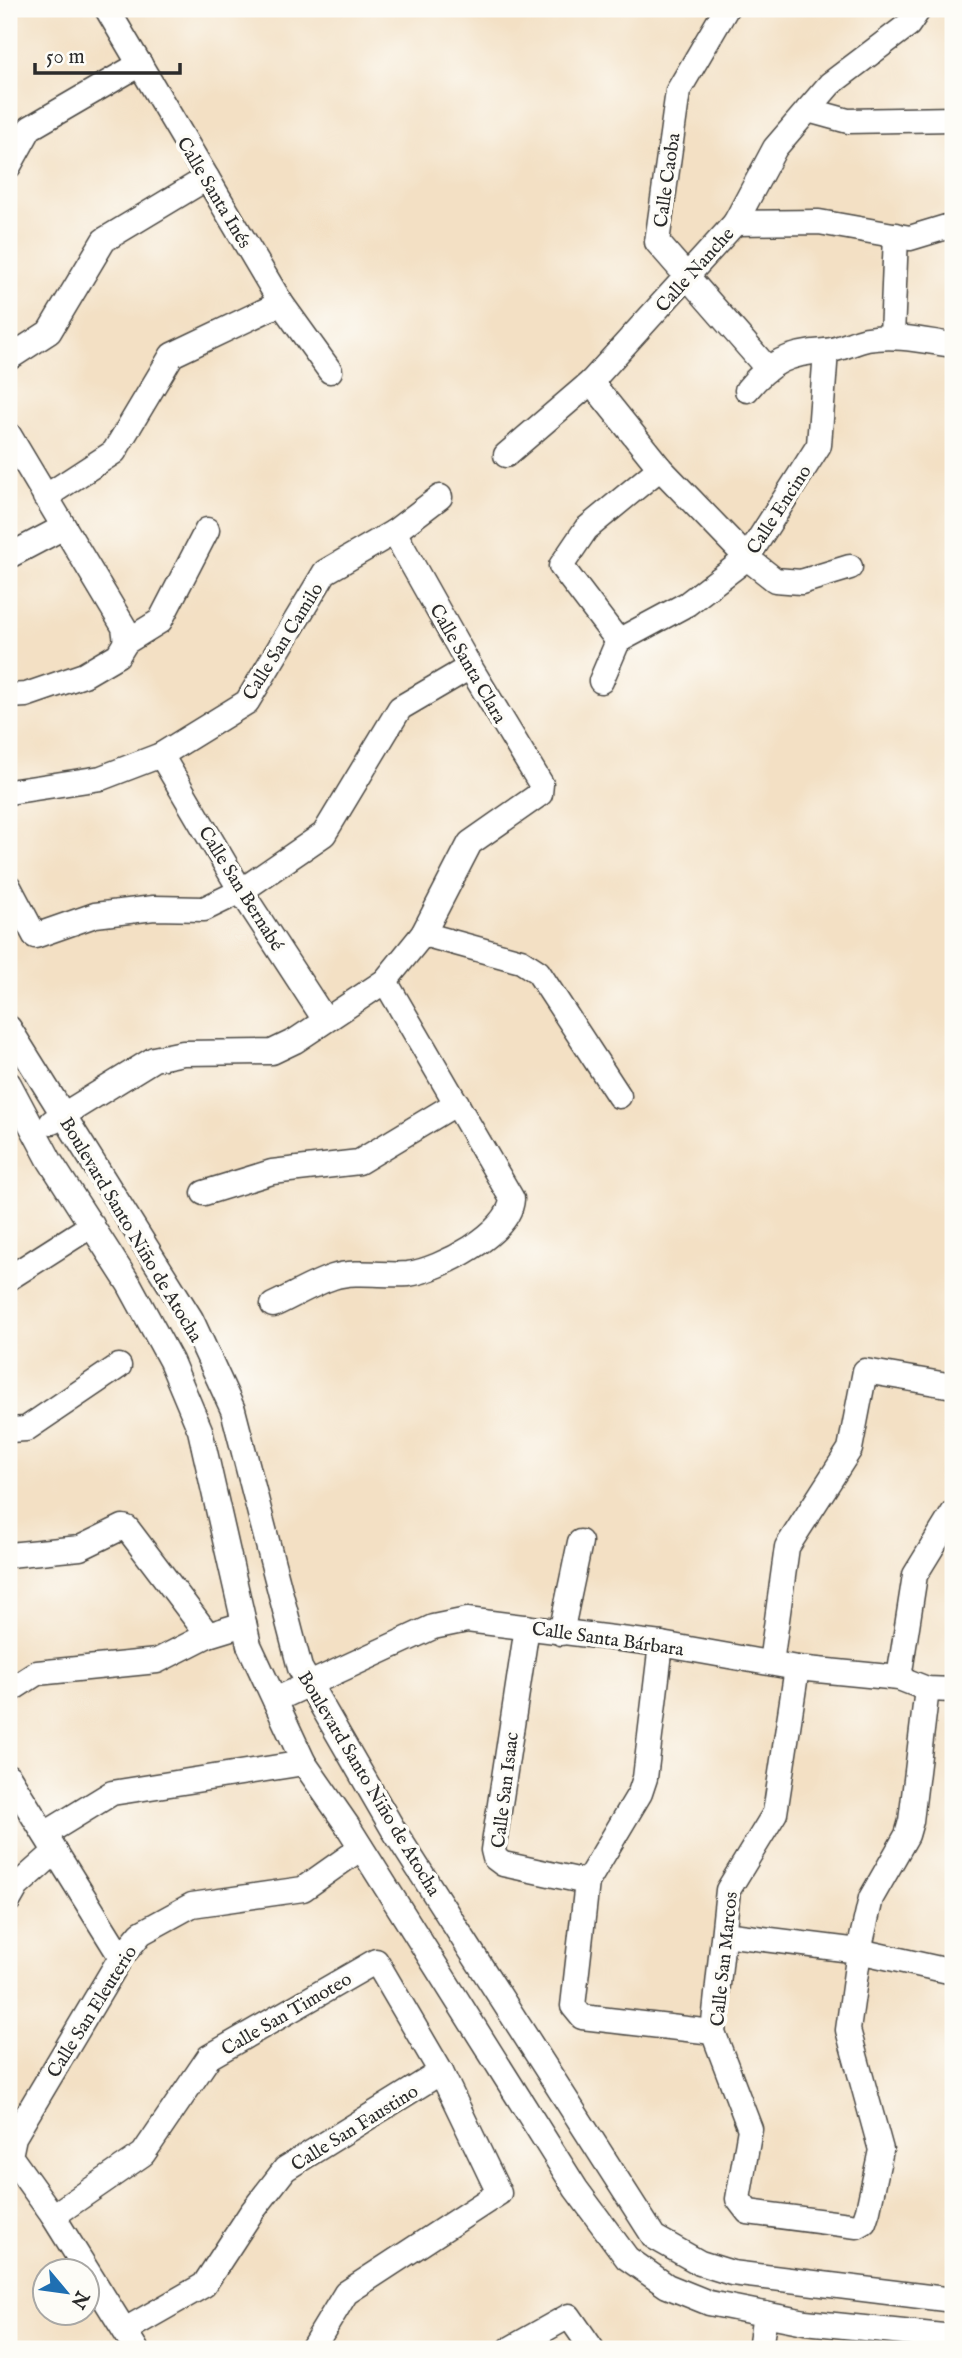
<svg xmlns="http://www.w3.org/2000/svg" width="962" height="2358" font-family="'IM FELL English',serif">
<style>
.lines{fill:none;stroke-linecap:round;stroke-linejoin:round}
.minor-casing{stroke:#494642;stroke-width:27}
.minor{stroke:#fff;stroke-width:24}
.labels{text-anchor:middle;stroke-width:7;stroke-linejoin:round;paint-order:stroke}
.street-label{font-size:19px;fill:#2b2b2b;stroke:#fdfcf7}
</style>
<rect width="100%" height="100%" fill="#fdfcf7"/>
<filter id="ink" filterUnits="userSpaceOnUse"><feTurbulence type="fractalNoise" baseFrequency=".0143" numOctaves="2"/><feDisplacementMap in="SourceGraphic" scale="14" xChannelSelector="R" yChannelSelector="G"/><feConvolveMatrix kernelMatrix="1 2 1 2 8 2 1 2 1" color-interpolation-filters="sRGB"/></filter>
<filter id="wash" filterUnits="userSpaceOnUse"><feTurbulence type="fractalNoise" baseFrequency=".00686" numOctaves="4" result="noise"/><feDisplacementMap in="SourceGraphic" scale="28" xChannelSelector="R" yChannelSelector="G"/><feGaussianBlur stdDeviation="1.57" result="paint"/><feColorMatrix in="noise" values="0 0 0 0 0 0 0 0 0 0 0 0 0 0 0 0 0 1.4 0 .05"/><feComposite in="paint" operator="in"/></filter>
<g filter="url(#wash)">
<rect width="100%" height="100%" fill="#f3e0c4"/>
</g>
<g filter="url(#ink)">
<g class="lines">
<defs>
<g id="minor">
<polyline points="107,9 281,303 330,371"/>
<polyline points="726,9 678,91 657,242 766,367"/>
<polyline points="808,110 848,121 953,119"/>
<polyline points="9,166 30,128 140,64"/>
<polyline points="735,223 819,222 910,238 953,225"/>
<polyline points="892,336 896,235"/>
<polyline points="9,358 49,332 104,240 207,178"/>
<polyline points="591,382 660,468 747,558 775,580 801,582 850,567"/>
<path d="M747 390C770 362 789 353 825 351 839 350 853 342 867 339 897 334 924 341 953 345"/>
<polyline points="9,435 124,627 126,642"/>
<polyline points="506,455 591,382 735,223 775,148 830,84 908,25 919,9"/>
<polyline points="45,497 114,452 172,355 281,303"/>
<polyline points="9,556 64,527"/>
<polyline points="618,641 687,604 747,558 819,445 826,351"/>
<polyline points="618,641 561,566 586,529 660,468"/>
<polyline points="601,681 618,641"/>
<polyline points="9,696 26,695 84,675 118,655 126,642 160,621 207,530"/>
<polyline points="161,755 241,891 325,1020"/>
<polyline points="9,792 101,778 161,755 247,702 325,572 394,532 440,497"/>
<polyline points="9,887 35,936 95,915 154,908 204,909 241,891 324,834 400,708 470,667"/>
<polyline points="423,934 521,961 538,972 619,1096"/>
<polyline points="9,1028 191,1319 233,1410 300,1668 393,1829 654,2237 700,2263 732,2273 953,2300"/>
<polyline points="9,1084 50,1161 129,1284 171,1361 200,1430 249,1645 304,1763 347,1825 576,2189 627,2258 667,2286 709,2303 805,2322 953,2337"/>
<polyline points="52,1122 154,1059 183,1053 272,1052 295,1041 385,981 423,934 470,843 540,794 541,784 470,667 394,532"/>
<polyline points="204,1193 272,1172 359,1162 457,1103"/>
<polyline points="9,1278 92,1225"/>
<path d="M273 1305C293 1296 312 1284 333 1277 355 1270 385 1276 408 1274 440 1270 510 1233 512 1199L385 981"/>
<polyline points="9,1430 26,1429 119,1366"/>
<polyline points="9,1555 80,1548 123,1527 127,1528 208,1635"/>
<polyline points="527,1627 493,1850 495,1858 503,1864 587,1882"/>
<polyline points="561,1633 580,1542"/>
<polyline points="661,1644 645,1778 640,1793 587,1882 573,2006 582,2017 713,2032"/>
<polyline points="771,1663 787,1547 850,1449 865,1371 953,1386"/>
<polyline points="797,1668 775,1813 728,1890 713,2032 750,2129 738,2199 748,2212 857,2226 864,2222 868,2210 881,2150 848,2030 859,1951 871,1898 907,1835 911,1821 927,1689"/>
<polyline points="899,1678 915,1575 953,1513"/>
<polyline points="9,1691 37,1673 157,1661 208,1635 244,1624"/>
<polyline points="275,1700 433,1627 467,1620 661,1644 797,1668 899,1678 927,1689 953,1690"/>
<polyline points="9,1777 121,1957"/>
<polyline points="45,1834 112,1793 304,1763"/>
<polyline points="9,1900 17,1886 55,1852"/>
<polyline points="724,1934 859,1951 953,1972"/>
<polyline points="53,2216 143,2154 209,2057 376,1961 441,2072 499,2193 346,2293 312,2349"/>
<polyline points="125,2330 204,2285 251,2213 285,2169 441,2072"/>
<polyline points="136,2349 53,2216 10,2156 14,2137 121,1957 141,1933 192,1905 303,1889 361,1848"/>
<polyline points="510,2349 569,2316 592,2349"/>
<polyline points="760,2349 765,2314"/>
</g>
</defs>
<use href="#minor" class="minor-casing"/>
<use href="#minor" class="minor"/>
</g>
</g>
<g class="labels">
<g class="street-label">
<text transform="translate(666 180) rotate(-82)" y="7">Calle Caoba</text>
<text transform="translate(215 192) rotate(59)" y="7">Calle Santa Inés</text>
<text transform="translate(694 269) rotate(-48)" y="7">Calle Nanche</text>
<text transform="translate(778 509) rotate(-57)" y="7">Calle Encino</text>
<text transform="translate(282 641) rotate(-58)" y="7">Calle San Camilo</text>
<text transform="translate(469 663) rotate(60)" y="7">Calle Santa Clara</text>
<text transform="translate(242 888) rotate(58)" y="7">Calle San Bernabé</text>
<text transform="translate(132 1229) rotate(59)" y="7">Boulevard Santo Niño de Atocha</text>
<text transform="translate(608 1638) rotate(8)" y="7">Calle Santa Bárbara</text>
<text transform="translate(370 1783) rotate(59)" y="7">Boulevard Santo Niño de Atocha</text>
<text transform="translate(504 1790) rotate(-83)" y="7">Calle San Isaac</text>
<text transform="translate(723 1959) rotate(-84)" y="7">Calle San Marcos</text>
<text transform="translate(91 2011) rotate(-58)" y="7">Calle San Eleuterio</text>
<text transform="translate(286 2013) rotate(-30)" y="7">Calle San Timoteo</text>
<text transform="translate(354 2127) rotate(-32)" y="7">Calle San Faustino</text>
</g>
</g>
<rect width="962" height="2358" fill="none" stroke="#fdfcf7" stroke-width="35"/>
<g transform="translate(66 2292) rotate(119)"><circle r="33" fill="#fdfcf7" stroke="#a9a8a5" stroke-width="2"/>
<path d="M0-5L12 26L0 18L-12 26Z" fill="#1f6fb2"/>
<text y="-10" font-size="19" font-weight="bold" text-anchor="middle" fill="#2b2b2b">N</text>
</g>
<path d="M35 63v10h145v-10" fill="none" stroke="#2b2b2b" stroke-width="3.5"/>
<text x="46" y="63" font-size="21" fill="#2b2b2b" stroke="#fdfcf7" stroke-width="5" paint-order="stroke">50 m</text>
</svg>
